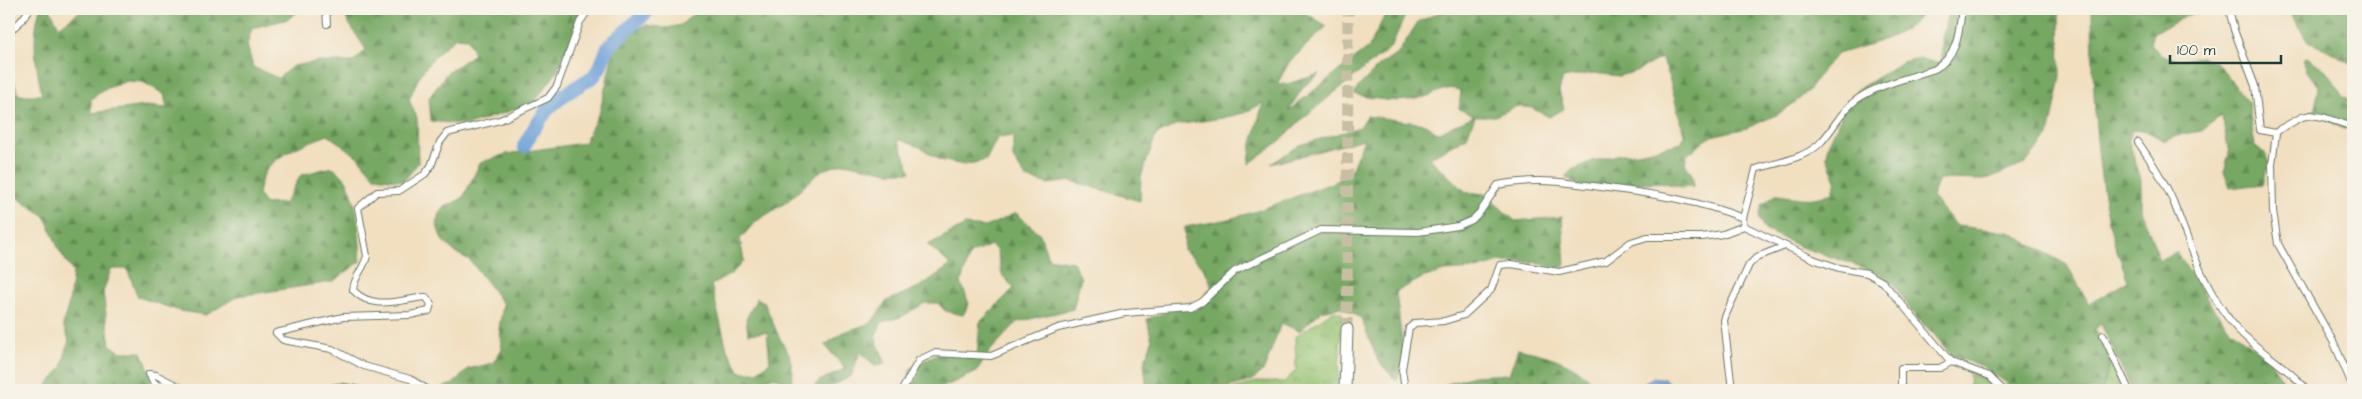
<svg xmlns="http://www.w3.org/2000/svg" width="2362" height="399" font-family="'Architects Daughter',sans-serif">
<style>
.grass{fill:url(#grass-tufts);stroke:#5a8052}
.forest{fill:url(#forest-firs);stroke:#4b724c;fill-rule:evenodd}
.water{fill:url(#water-rules);stroke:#466e86}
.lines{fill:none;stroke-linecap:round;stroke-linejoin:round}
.river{stroke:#6ca0d8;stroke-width:14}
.motorway-tunnel{stroke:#c7bfa4;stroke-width:11;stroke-dasharray:11 5.5;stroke-linecap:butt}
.minor-casing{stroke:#687665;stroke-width:8}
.motorway-casing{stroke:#687665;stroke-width:13}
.minor{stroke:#fff;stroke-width:6}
.motorway{stroke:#fff;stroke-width:11}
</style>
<defs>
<pattern id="grass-tufts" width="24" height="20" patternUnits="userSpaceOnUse" patternTransform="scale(1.25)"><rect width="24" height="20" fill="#94c271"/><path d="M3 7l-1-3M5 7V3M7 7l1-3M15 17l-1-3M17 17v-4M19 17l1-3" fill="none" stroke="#789f5e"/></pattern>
<pattern id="forest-firs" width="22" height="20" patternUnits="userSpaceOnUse" patternTransform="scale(1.25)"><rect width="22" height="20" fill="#77a863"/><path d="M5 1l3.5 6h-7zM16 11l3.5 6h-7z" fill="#618a52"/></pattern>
<pattern id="water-rules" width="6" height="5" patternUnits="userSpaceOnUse" patternTransform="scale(1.25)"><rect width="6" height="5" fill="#6ca0d8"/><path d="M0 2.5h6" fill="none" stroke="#5884b0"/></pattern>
</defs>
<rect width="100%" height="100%" fill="#f7f3e8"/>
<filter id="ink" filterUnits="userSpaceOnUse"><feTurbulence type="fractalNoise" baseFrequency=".02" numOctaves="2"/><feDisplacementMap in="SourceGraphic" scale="10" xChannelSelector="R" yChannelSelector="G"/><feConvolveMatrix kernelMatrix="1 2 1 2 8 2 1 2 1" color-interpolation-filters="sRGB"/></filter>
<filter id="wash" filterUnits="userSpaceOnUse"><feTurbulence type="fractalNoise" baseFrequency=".0096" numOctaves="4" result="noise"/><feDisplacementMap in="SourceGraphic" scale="20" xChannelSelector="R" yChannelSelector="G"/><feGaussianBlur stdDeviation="1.12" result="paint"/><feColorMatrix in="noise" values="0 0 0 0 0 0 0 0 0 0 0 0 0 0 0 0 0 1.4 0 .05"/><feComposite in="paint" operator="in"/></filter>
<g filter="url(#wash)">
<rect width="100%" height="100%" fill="#f1dfc0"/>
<g class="grass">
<polygon points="1333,311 1342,313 1338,390 1230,390 1256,382 1284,382 1296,370 1295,337"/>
<polygon points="2111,361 2118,377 2119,390 2102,390"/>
<polygon points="1969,374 1986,381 1995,390 1970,390"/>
</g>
<g class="forest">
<path d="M40 9H50L59 27 83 9H302L288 19 252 28 247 45 253 67 278 78 293 66 317 62H353L366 50 340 9H583L557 72 533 103 468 125 431 121 429 98 447 73 474 54 468 38 456 37C431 59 421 68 409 100L417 118 418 163 404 181 375 177 357 156 328 135C308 142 269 156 262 179 260 184 259 189 258 194L265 204 285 203 301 175 332 167C336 171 343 175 346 180 357 198 361 241 360 262L332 282 238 296 206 315 180 311 138 297 127 269H111L103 292 110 345 121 352H142L150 373 161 390H44L62 367 69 340 63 325 69 302 73 272 59 250 45 216 16 197H9V68L19 95H42C36 67 31 37 40 9ZM127 81 143 82 164 94 167 108 145 106 91 113V99L105 89Z"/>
<path d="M699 9H1299L1327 26 1290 61 1277 84H1287L1320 74 1304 86 1288 111 1369 47 1388 9H1408L1391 47 1303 118 1280 141 1249 164 1251 147 1263 103 1244 113 1222 118 1176 125 1156 135 1141 177 1140 201 1071 181 1048 184 1026 178 1013 158V136L997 138 986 160 964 165 940 160 920 147 898 139 911 172H889L844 163 822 170 788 201 755 222 740 239 744 261 731 274 711 285 727 349 740 372H757L770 362 767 332 748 334 746 319 757 298 764 302 779 337 789 354 793 373 790 387C775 373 771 377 754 384 745 388 735 388 726 390H434L453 384 468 369 493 363 502 349 499 329 503 304 470 260 456 253 442 240 436 222 443 208 463 198 480 163 506 154 584 143 600 111 612 58 619 39 646 25 667 28 681 25Z"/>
<path d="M1447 9H1925C1909 38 1867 44 1838 54L1824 68 1808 91 1797 101 1778 114 1747 128 1711 136 1687 155 1685 163 1692 175 1694 186 1681 187 1660 182 1579 186 1565 177 1572 170 1593 161 1621 154 1638 153 1682 143 1684 134 1667 70 1661 58 1637 71 1619 76 1594 73 1563 78 1559 91 1564 109 1549 117 1532 108 1517 106 1495 116H1475L1467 137 1429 158 1466 192 1485 194 1515 221 1562 217 1565 266 1556 268 1533 262H1500L1476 269 1444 271 1422 278 1396 292 1404 360 1397 381 1378 361 1361 318 1342 307 1321 311 1300 331 1281 323 1264 370 1253 380 1220 390 1179 384 1166 390H1147L1144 364 1152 341 1147 319 1188 305 1214 300C1211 274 1203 265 1184 250L1185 227 1225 220 1257 211 1335 182 1350 173 1364 139 1271 164 1300 145 1360 127 1367 116 1425 124 1437 133 1474 116 1459 109 1461 91C1447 84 1437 94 1424 97 1400 104 1378 100 1354 94L1359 86 1381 64 1397 55 1418 22Z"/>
<path d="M1949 9H2059L2060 82 2049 136 2025 164 1984 180 1939 179 1932 197 1957 226 2009 232 2067 265 2089 304 2128 281C2122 263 2114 245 2110 226 2094 156 2093 81 2092 9H2201L2153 33 2150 43 2163 56 2182 60 2201 57 2216 62 2248 102 2255 147 2265 153 2269 164 2263 184 2230 188 2224 172 2229 154 2222 116 2217 118 2202 131 2183 134 2165 141 2144 130 2131 131 2128 139 2141 179V210L2160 261 2176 252 2215 311 2229 328 2271 362 2288 390H2132L2101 324 2095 329 2111 361 2102 390H2010L2007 383 1985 368 1951 355 1934 334 1914 315 1894 284 1877 272 1801 247 1765 230 1759 219 1762 205 1776 195C1799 197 1811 203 1833 192L1836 181 1827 158 1828 145 1846 106 1857 90 1902 62 1920 58 1928 61 1942 62V38Z"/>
<polygon points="2287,9 2353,9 2353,65 2326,49 2309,42"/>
<polygon points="2307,57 2326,70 2343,96 2353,100 2353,126 2343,129 2314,112 2319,88 2307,71 2303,59"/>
<polygon points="1016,213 1040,234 1048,258 1073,262 1081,278 1073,309 1017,322 991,350 976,372 937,390 908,390 910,369 936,354 977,356 980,322 1014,288 1002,275 997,251 991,245 970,254 961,282 969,304 963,315 945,311 938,303 925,303 901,317 882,322 875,337 886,364 876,366 860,352 851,376 825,390 811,390 819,381 845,369 825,345 844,332 871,323 887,301 921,286 951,265 928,245 965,225 986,227"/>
<path d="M1518 349C1552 356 1576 363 1600 390H1446L1444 385 1473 376 1509 374Z"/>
</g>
<path class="water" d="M1654 378C1663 377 1670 380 1670 390H1639L1646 381Z"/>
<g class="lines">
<polyline class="river" points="524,146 533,130 547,110 564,95 594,76 600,67 608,47 650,9"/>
</g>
</g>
<g filter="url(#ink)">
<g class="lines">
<polyline class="motorway-tunnel" points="1347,329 1348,9"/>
<defs>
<g id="minor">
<polyline points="326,9 327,24"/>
<path d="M1962 9C1959 33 1957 56 1935 69 1909 78 1879 84 1856 100 1842 110 1834 128 1822 141 1808 158 1776 163 1756 169L1743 218 1744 226 1813 259 1839 268 1867 273 1883 282 1951 362 1989 376 2003 390"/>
<polyline points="2229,9 2234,30 2255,86 2260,130 2276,133"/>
<polyline points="9,32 21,21 30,9"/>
<polyline points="2353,127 2323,117 2311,115 2302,117 2280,129 2276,133 2272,165 2273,211 2278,244 2334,343 2353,387"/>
<path d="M2138 142C2151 161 2164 180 2173 201 2191 246 2202 286 2233 324 2254 350 2286 364 2307 390"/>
<polyline points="2103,335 2129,390"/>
<polyline points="162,390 152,380 149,374 156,375 186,390"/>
<path d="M327 390C337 384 349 388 360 390"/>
<path d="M425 390V388L410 379 364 366 332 349 283 340 276 333 343 317 410 315 429 311 431 304 426 297C402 299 373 312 353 290 354 276 364 269 367 256L358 208 377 192 399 191 425 174 431 166 440 142 447 133 500 120 548 98 557 86 580 22 589 9"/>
<path d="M902 390 919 360 934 353 991 356 1058 328 1125 313 1190 308 1202 302 1235 271 1321 230 1418 232 1458 226 1472 220 1480 212 1498 185C1536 177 1570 183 1608 188 1654 194 1700 201 1743 218"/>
<polyline points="1405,390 1402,369 1409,328 1415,323 1444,321 1464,315 1491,290 1500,265 1511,264 1559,272 1606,261 1631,242 1647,237 1702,237 1723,234 1744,226"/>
<polyline points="1732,390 1724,320 1727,312 1749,265 1757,257 1785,246"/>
<polyline points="1901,390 1901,368 1940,368 1951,362"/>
</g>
<polyline id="motorway" points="1345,390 1347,329"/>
</defs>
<use href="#minor" class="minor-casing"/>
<use href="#motorway" class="motorway-casing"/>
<use href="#minor" class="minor"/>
<use href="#motorway" class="motorway"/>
</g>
</g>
<rect width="2362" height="399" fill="none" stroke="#f7f3e8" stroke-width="30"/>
<path d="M2170 55v8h111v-8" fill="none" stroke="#1f3d34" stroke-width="2.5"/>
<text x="2177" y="55" font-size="15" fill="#1f3d34" stroke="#f7f3e8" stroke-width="4" paint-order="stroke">100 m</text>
</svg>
